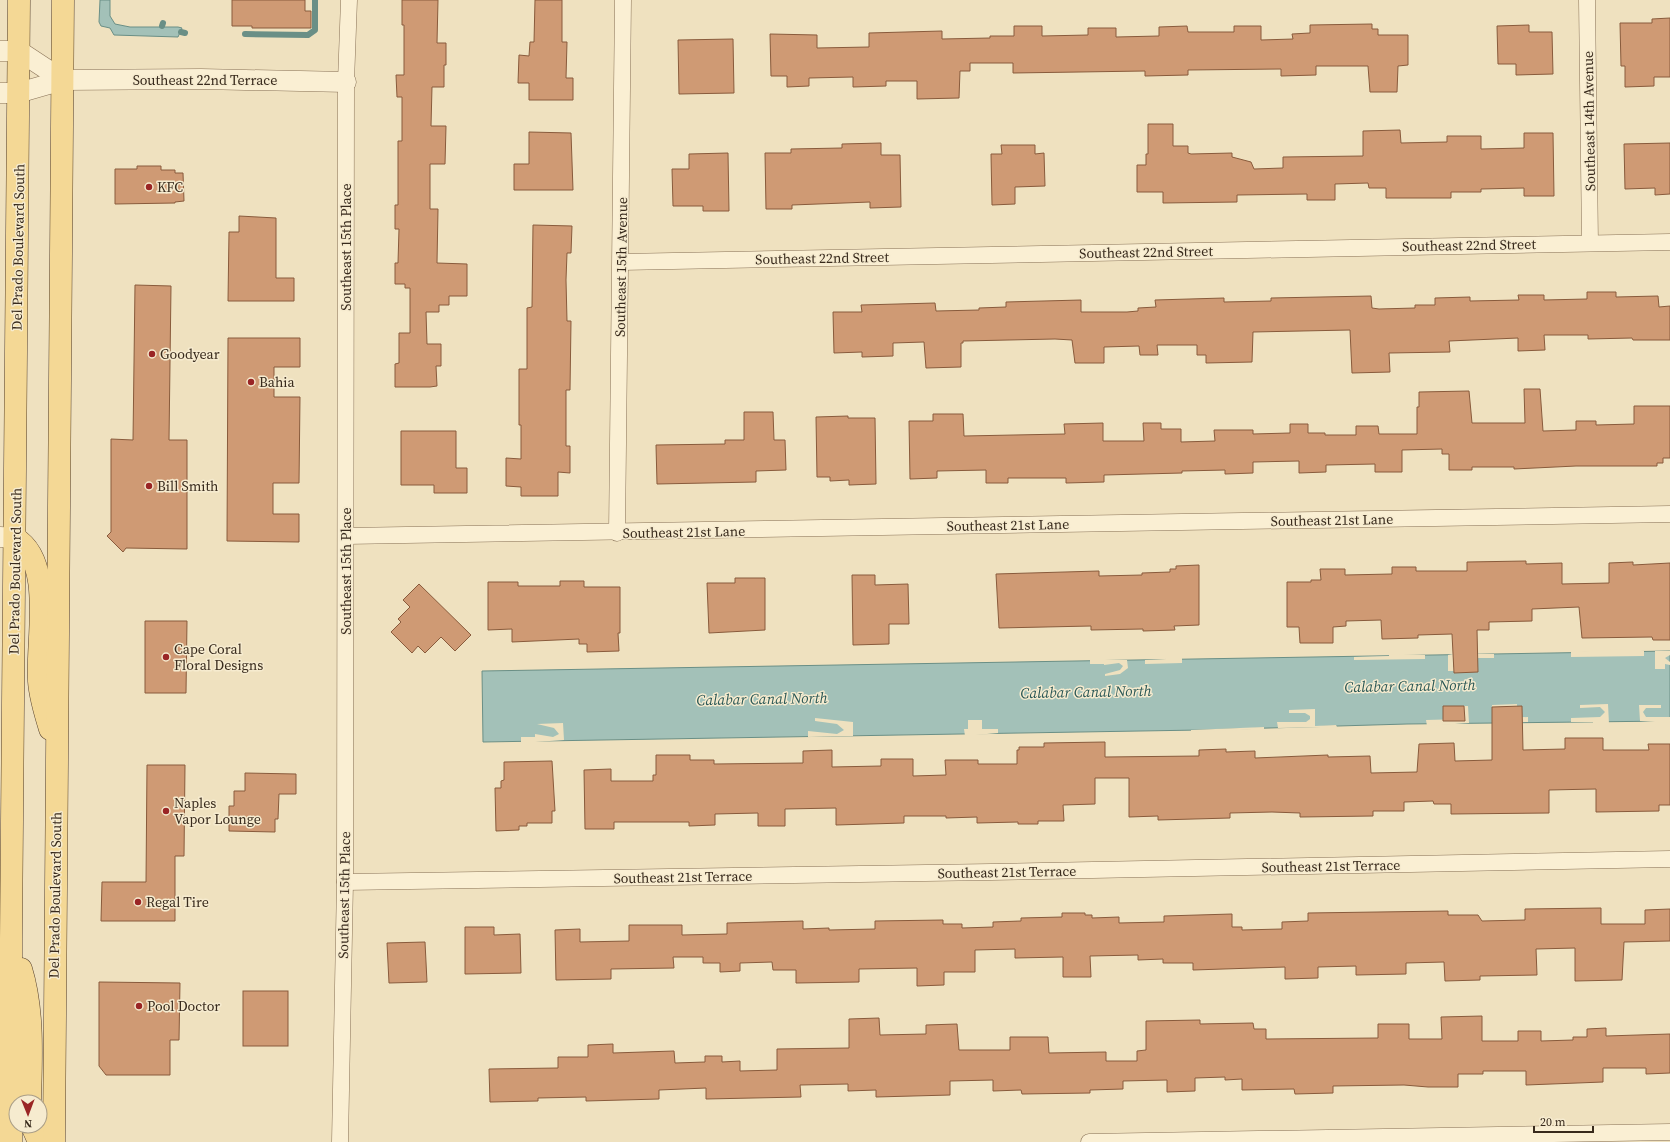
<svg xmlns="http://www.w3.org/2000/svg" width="1670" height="1142" font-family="'Source Serif 4',serif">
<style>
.water{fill:#a3c1b8;stroke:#6a8f86}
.pier{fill:#efe1bf}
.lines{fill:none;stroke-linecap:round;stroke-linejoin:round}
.stream{stroke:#6a8f86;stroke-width:6}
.building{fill:#cf9a74;stroke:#895b3c}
.minor-casing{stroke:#897257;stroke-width:17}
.tertiary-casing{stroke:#897257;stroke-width:21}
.primary-casing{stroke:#56402c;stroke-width:23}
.minor{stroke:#faefd3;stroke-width:16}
.tertiary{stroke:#faefd3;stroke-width:20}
.primary{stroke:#f4d895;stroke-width:22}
.poi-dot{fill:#9a2525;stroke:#f6ebcf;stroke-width:1.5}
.labels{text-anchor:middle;stroke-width:3;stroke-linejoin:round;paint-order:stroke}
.street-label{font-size:14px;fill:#382a1c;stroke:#f6ebcf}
.poi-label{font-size:14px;fill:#382a1c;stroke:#f6ebcf;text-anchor:start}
.water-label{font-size:15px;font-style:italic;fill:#2b5856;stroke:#f6ebcf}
</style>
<rect width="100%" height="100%" fill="#efe1bf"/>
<g class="water">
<polygon points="100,0 110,0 110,16 115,24 130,27 178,27 182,28 178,37 114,35 110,28 101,26 99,22"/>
<polygon points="1670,651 1670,721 1407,724 1200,730 483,742 482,671"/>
</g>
<g class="pier">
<polygon points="1625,649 1626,651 1644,651 1644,656 1571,657 1571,652"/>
<polygon points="1655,651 1670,651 1670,655 1665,658 1670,662 1670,665 1665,664 1665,669 1655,669"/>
<polygon points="1472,652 1472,654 1494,654 1494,658 1453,658 1453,667 1478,667 1478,671 1448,671 1448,655 1453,654 1453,653"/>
<polygon points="1389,654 1425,655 1425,659 1354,660 1354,657 1389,656"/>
<polygon points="1166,657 1182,657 1182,663 1145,664 1145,660 1166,659"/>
<polygon points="1090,658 1104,658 1104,660 1127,660 1128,668 1120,674 1105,676 1105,674 1120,670 1123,666 1119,663 1104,665 1104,664 1090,664"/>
<polygon points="1517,704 1517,708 1496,718 1528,717 1528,722 1492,723 1492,705"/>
<polygon points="1608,704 1609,724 1593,724 1593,722 1571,722 1571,718 1600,717 1605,712 1600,707 1580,708 1580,705"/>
<polygon points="1639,705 1661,705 1661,708 1646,708 1643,712 1646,717 1670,717 1670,723 1640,721"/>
<polygon points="1443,706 1468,706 1469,723 1427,726 1426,720 1462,719 1462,709 1443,709"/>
<polygon points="1315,709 1315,726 1336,725 1337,727 1278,728 1277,722 1306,722 1310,719 1310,716 1305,713 1289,713 1289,710"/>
<polygon points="815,718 853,722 853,736 808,737 808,731 837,734 844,730 837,724 815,721"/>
<polygon points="968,720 982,720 982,729 998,729 998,733 965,736 964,729 968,729"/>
<polygon points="563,723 564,740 521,743 521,737 535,737 535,734 553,737 559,734 554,728 537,724"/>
<polygon points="1264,727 1264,729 1191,732 1191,730"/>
</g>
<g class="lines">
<g class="stream">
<polyline points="162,26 163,23"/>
<polyline points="181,32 185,33"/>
<polyline points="245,34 308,35 315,30 315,0"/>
</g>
</g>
<g class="building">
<polygon points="232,0 305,0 305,11 311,11 311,28 252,28 252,26 232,26"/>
<polygon points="402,0 438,0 437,43 446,43 446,65 444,65 444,87 432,87 431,126 446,126 445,164 430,164 430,209 438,209 437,263 467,264 467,296 449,296 449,305 439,305 439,312 426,312 427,344 441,344 441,366 436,366 437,386 430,387 395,387 395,364 399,363 399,333 410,333 410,288 405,288 405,284 395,284 395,263 398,263 399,229 395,229 395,205 398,205 398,141 402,141 402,97 397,97 396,75 404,75 404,25 402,25"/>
<polygon points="535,0 562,0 562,42 567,42 566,78 573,78 573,100 529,100 529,83 518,83 519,55 529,56 530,42 534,42"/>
<polygon points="1670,18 1670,77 1654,77 1654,86 1625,87 1625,66 1621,66 1620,23 1652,23 1652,19"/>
<polygon points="1372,24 1372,29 1378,29 1378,35 1408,35 1408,65 1398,66 1397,92 1370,92 1368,66 1316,66 1316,75 1281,76 1281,69 1188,70 1188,75 1145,76 1145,71 1013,73 1013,63 970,63 970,71 960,71 959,98 917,99 917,81 886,81 886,86 853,87 853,77 809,78 809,86 787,87 787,76 771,76 770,34 817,35 817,48 869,47 869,33 942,31 942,39 990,38 990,36 1014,36 1014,26 1042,26 1042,36 1088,35 1088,28 1116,28 1116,37 1159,36 1159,27 1187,26 1188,32 1234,32 1234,26 1261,26 1261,40 1293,39 1292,34 1310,33 1310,25"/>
<polygon points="1529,25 1529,32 1552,32 1553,74 1516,75 1516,64 1498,64 1497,26"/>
<polygon points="733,39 734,93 679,94 678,40"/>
<polygon points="1148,124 1173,124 1173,146 1188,146 1188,153 1191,154 1232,153 1232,157 1251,162 1254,169 1283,168 1283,157 1363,156 1363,131 1400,130 1401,143 1447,142 1447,136 1481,136 1481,149 1524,148 1524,133 1553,133 1554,196 1524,196 1524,188 1481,189 1481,192 1451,192 1451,198 1386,198 1386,188 1369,188 1368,183 1335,184 1335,200 1307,200 1307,194 1237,195 1237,202 1163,203 1163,192 1137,192 1137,165 1146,165 1146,154 1148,154"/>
<polygon points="529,132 571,133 573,190 514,190 514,164 529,164"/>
<polygon points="881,143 881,155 900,155 901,207 870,208 870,202 792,205 792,209 766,209 765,153 791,153 791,149 842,148 842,144"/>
<polygon points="1670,143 1670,194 1655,195 1655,188 1625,189 1624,144"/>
<polygon points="1001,145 1035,145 1035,154 1044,153 1045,186 1015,187 1015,204 992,205 991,154 1002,154"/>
<polygon points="728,153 729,211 703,211 703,206 673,206 672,169 689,169 689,154"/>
<polygon points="137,166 161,166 161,170 175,170 175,173 183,173 184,201 175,202 175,203 115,204 115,169 137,169"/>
<polygon points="239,216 276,218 276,278 294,278 294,301 228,301 229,232 239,232"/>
<polygon points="533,225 572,226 571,253 567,253 566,280 567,321 571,321 570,390 566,390 566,446 570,446 570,473 558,472 558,496 521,496 521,487 506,486 506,458 521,459 521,425 519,425 519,369 527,369 527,308 532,307"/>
<polygon points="135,285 171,286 169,440 187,440 187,549 126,548 123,552 107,536 111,532 111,439 133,440"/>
<polygon points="1587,292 1616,292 1616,297 1658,296 1659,307 1670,306 1670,340 1633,340 1632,338 1588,339 1588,335 1544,335 1545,350 1518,351 1518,338 1449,341 1450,352 1389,353 1390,372 1352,373 1350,330 1253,332 1252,362 1206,363 1206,355 1197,355 1197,345 1157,345 1158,355 1140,355 1139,346 1104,347 1104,363 1075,363 1072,340 1055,339 963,341 963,343 961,343 961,367 926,368 924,342 893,343 893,356 862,357 862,352 834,353 833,312 862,312 861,305 935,303 936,311 979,310 979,308 1006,307 1006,302 1081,300 1081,312 1127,312 1138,311 1138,308 1156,307 1155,300 1224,298 1224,302 1271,301 1271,298 1371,296 1372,308 1379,309 1415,308 1415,305 1435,305 1435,298 1470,297 1470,301 1519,300 1518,295 1544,295 1544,300 1587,299"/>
<polygon points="228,338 300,338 300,367 274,367 274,397 300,397 299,483 273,483 273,514 299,514 299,542 227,541"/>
<polygon points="1524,389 1540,389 1543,431 1576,430 1576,421 1596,421 1596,425 1634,424 1634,406 1670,406 1670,458 1663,458 1663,463 1657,463 1657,466 1576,466 1514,469 1514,467 1472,467 1472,470 1449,470 1449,454 1442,454 1442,449 1402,450 1402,472 1375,472 1375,464 1326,465 1326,472 1299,473 1299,461 1253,462 1253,473 1225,474 1225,470 1182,471 1182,473 1104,475 1104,482 1066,483 1066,478 1008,478 1008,483 986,483 986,470 937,471 937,478 910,479 909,421 933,421 933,414 963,414 964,436 1065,434 1064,424 1103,423 1103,441 1144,441 1143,423 1161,423 1161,429 1181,429 1181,442 1215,441 1214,430 1253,430 1253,434 1290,433 1290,424 1308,424 1308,433 1325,433 1325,435 1356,435 1356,426 1378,426 1379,434 1417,434 1417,407 1419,407 1419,392 1469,391 1472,423 1525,423"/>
<polygon points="744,412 773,412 774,440 785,440 786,470 756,471 756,482 657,484 656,445 725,444 725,440 744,440"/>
<polygon points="848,416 848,418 875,418 876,484 849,485 849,480 830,481 830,477 817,477 816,417"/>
<polygon points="401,431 456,431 456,468 467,468 467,493 434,493 434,485 401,485"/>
<polygon points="1526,561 1526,564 1562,563 1562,584 1609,583 1609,563 1633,562 1633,565 1670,563 1670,640 1653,640 1652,637 1582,638 1579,607 1532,609 1532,621 1489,622 1489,630 1477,630 1478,672 1454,673 1452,634 1418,635 1418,638 1382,639 1381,620 1346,621 1346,626 1333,627 1333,643 1300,643 1299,627 1287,627 1287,582 1311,582 1311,580 1321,580 1320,569 1345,569 1345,575 1392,574 1392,567 1416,567 1416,571 1467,571 1467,562"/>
<polygon points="1199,565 1199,625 1174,626 1175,630 1143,631 1143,629 1091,630 1091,626 999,628 996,574 1099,571 1099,576 1142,575 1142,573 1170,572 1170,569 1176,569 1176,566"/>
<polygon points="852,575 875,575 875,585 908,584 909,624 889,624 889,644 853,645"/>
<polygon points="735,578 765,578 765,630 709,633 707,583 735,583"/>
<polygon points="560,581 584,581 584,587 620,587 620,633 618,633 619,651 587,652 587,644 579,644 579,639 512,642 512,629 488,630 488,582 518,582 518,586 560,586"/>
<polygon points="419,584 471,635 455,651 441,637 425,653 418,646 412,653 391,632 401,622 398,619 410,607 403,600"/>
<polygon points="145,621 187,621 186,693 145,693"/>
<polygon points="1443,706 1464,706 1465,721 1443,721"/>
<polygon points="1522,706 1523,750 1565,749 1565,738 1603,738 1603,750 1649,750 1648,744 1670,744 1670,805 1659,805 1659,811 1596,812 1596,789 1549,790 1549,813 1451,814 1451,804 1434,804 1433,801 1404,802 1404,811 1373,811 1373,816 1300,817 1300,813 1272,812 1230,813 1230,818 1158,820 1158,816 1129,817 1129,778 1095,778 1095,804 1063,805 1064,821 1038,821 1038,824 1018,824 1018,822 977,823 977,817 946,818 946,816 904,816 904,823 836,825 836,808 785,809 785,826 758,826 758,813 715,814 715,825 689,826 689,822 614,822 614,829 585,829 584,770 611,769 611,781 653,781 653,775 656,775 656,755 690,755 690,760 714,760 714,764 803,763 803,751 832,750 832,767 881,766 881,759 913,759 913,776 946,775 945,760 978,760 978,764 1017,764 1017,750 1019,750 1019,747 1044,747 1044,743 1105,742 1105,757 1199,756 1199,750 1226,749 1226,752 1255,751 1255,758 1328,755 1328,757 1370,756 1371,773 1417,772 1419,744 1454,743 1455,761 1492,760 1492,707"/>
<polygon points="552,761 555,811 552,811 552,823 527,823 527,826 519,826 519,830 496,831 495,788 501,788 501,781 504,780 504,762"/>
<polygon points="147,765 185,765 184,856 175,856 175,921 101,921 102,882 146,882"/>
<polygon points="245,773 296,774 296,794 279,794 278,819 275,819 275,832 229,831 229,806 234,806 234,791 245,791"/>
<polygon points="1601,908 1601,924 1645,924 1645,910 1670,909 1670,941 1624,942 1622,980 1575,981 1575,948 1536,949 1537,975 1480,976 1480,980 1445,981 1444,962 1406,963 1406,974 1356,975 1356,966 1318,967 1318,978 1285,979 1285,967 1193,970 1193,963 1163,963 1163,959 1138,960 1138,955 1090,956 1091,977 1063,977 1063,957 1015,958 1015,949 975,950 975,972 944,972 944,985 917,986 917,968 859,969 859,982 796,983 796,970 773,970 772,962 740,963 740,971 720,972 720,963 703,963 703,957 673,957 674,968 611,969 611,979 556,980 555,930 580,929 580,942 629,941 629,925 682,925 682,935 727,934 727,923 803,921 803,929 829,928 829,930 875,929 875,921 943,920 943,924 962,924 962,928 993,927 993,922 1021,921 1021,918 1062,917 1062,913 1085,913 1085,915 1092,915 1092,918 1119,917 1119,923 1164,922 1164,916 1232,914 1232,927 1242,927 1242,930 1282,929 1282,922 1308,921 1308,913 1448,911 1448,915 1478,915 1482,921 1525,920 1525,909"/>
<polygon points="465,927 494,927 494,935 520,934 521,973 465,974"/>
<polygon points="425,942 427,982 389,983 387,943"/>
<polygon points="99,982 180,983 179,1040 170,1040 170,1075 106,1075 99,1066"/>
<rect x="243" y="991" width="45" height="55"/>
<polygon points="1482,1016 1482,1041 1518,1041 1518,1031 1541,1031 1541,1041 1573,1040 1573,1037 1587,1037 1587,1029 1606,1028 1606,1036 1670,1034 1670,1073 1646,1074 1646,1068 1603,1068 1603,1082 1526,1085 1526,1071 1483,1071 1483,1074 1458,1074 1458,1087 1428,1087 1404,1085 1333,1086 1333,1093 1295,1094 1294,1089 1242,1090 1242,1079 1225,1080 1225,1077 1195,1078 1195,1091 1167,1092 1167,1080 1123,1081 1123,1089 1090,1090 1090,1093 1022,1094 1021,1090 993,1091 993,1080 950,1081 950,1095 876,1097 876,1090 848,1091 848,1084 800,1085 801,1097 706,1099 706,1088 659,1090 659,1099 586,1101 586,1097 538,1098 538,1101 490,1102 489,1069 558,1068 558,1057 588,1057 588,1045 613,1044 613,1053 674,1051 675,1063 705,1062 705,1056 722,1056 722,1062 740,1061 740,1071 777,1070 777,1049 849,1048 849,1019 879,1018 880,1035 926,1034 926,1025 957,1024 959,1050 1010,1050 1010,1037 1048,1037 1049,1053 1106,1052 1106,1061 1137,1061 1137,1051 1146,1050 1146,1021 1200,1020 1200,1024 1253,1023 1254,1029 1266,1029 1266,1039 1378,1038 1378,1024 1409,1024 1409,1039 1442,1039 1441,1017"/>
</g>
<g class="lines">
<defs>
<g id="minor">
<polyline points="1587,0 1590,243"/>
<polyline points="621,262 1670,242"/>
<polyline points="617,533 623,0"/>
<polyline points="346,536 1670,514"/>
<polyline points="345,882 991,872 1670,859"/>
<polyline points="340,1142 345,882 346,82 349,0"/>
<polyline points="1089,1142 1670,1132"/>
</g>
<g id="tertiary">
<polyline points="0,51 19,51 63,80"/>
<polyline points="0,93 18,93 63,80 201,79 346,82"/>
<polyline points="0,537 15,538"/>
</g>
<g id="primary">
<path d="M15 538C55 562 36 641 39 681 40 697 45 713 50 729"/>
<path d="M21 969C34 1011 31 1059 30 1102"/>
<polyline points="32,1126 39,1142"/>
<polyline points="11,1142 11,939 19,0"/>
<polyline points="54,1142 63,0"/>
</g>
</defs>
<use href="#minor" class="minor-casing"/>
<use href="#tertiary" class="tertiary-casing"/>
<use href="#primary" class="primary-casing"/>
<use href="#minor" class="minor"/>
<use href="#tertiary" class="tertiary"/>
<use href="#primary" class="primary"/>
</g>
<g class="poi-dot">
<circle cx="149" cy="187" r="4"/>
<circle cx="152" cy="354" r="4"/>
<circle cx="251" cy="382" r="4"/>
<circle cx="149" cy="486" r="4"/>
<circle cx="166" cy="657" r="4"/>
<circle cx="166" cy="811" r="4"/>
<circle cx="138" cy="902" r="4"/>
<circle cx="139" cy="1006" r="4"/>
</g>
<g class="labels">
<g class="street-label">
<text x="205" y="85">Southeast 22nd Terrace</text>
<text transform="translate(1589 121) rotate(-91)" y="5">Southeast 14th Avenue</text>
<text transform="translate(1469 245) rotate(-1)" y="5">Southeast 22nd Street</text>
<text transform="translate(18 247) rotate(-89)" y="5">Del Prado Boulevard South</text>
<text transform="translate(346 247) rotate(-90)" y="5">Southeast 15th Place</text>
<text transform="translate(1146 252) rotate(-1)" y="5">Southeast 22nd Street</text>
<text transform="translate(822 258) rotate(-1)" y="5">Southeast 22nd Street</text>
<text transform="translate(621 267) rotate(-89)" y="5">Southeast 15th Avenue</text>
<text transform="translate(1332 520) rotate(-1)" y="5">Southeast 21st Lane</text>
<text transform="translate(1008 525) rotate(-1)" y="5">Southeast 21st Lane</text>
<text transform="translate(684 532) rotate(-1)" y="5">Southeast 21st Lane</text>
<text transform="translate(15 571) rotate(-89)" y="5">Del Prado Boulevard South</text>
<text transform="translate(346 571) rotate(-90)" y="5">Southeast 15th Place</text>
<text transform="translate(1331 866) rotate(-1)" y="5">Southeast 21st Terrace</text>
<text transform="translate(1007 872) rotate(-1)" y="5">Southeast 21st Terrace</text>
<text transform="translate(683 877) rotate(-1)" y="5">Southeast 21st Terrace</text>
<text transform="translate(55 895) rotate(-89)" y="5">Del Prado Boulevard South</text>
<text transform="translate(344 895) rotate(-89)" y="5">Southeast 15th Place</text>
</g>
<g class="poi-label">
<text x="157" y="192">KFC</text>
<text x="160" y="359">Goodyear</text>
<text x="259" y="387">Bahia</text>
<text x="157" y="491">Bill Smith</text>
<text x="174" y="654">Cape Coral<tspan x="174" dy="16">Floral Designs</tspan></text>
<text x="174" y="808">Naples<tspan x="174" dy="16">Vapor Lounge</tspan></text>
<text x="146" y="907">Regal Tire</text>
<text x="147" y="1011">Pool Doctor</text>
</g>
<g class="water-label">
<text transform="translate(1410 686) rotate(-1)" y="5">Calabar Canal North</text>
<text transform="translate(1086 692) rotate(-1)" y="5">Calabar Canal North</text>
<text transform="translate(762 699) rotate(-1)" y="5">Calabar Canal North</text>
</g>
</g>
<g transform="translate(28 1114) rotate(179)"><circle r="19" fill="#f6ebcf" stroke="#aa9e87"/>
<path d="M0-3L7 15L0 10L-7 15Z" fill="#9a2525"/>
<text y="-6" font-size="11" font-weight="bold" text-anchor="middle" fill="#382a1c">N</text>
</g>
<path d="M1534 1126v6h59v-6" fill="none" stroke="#382a1c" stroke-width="2"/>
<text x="1540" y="1126" font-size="12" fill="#382a1c" stroke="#f6ebcf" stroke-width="3" paint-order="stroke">20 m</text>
</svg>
